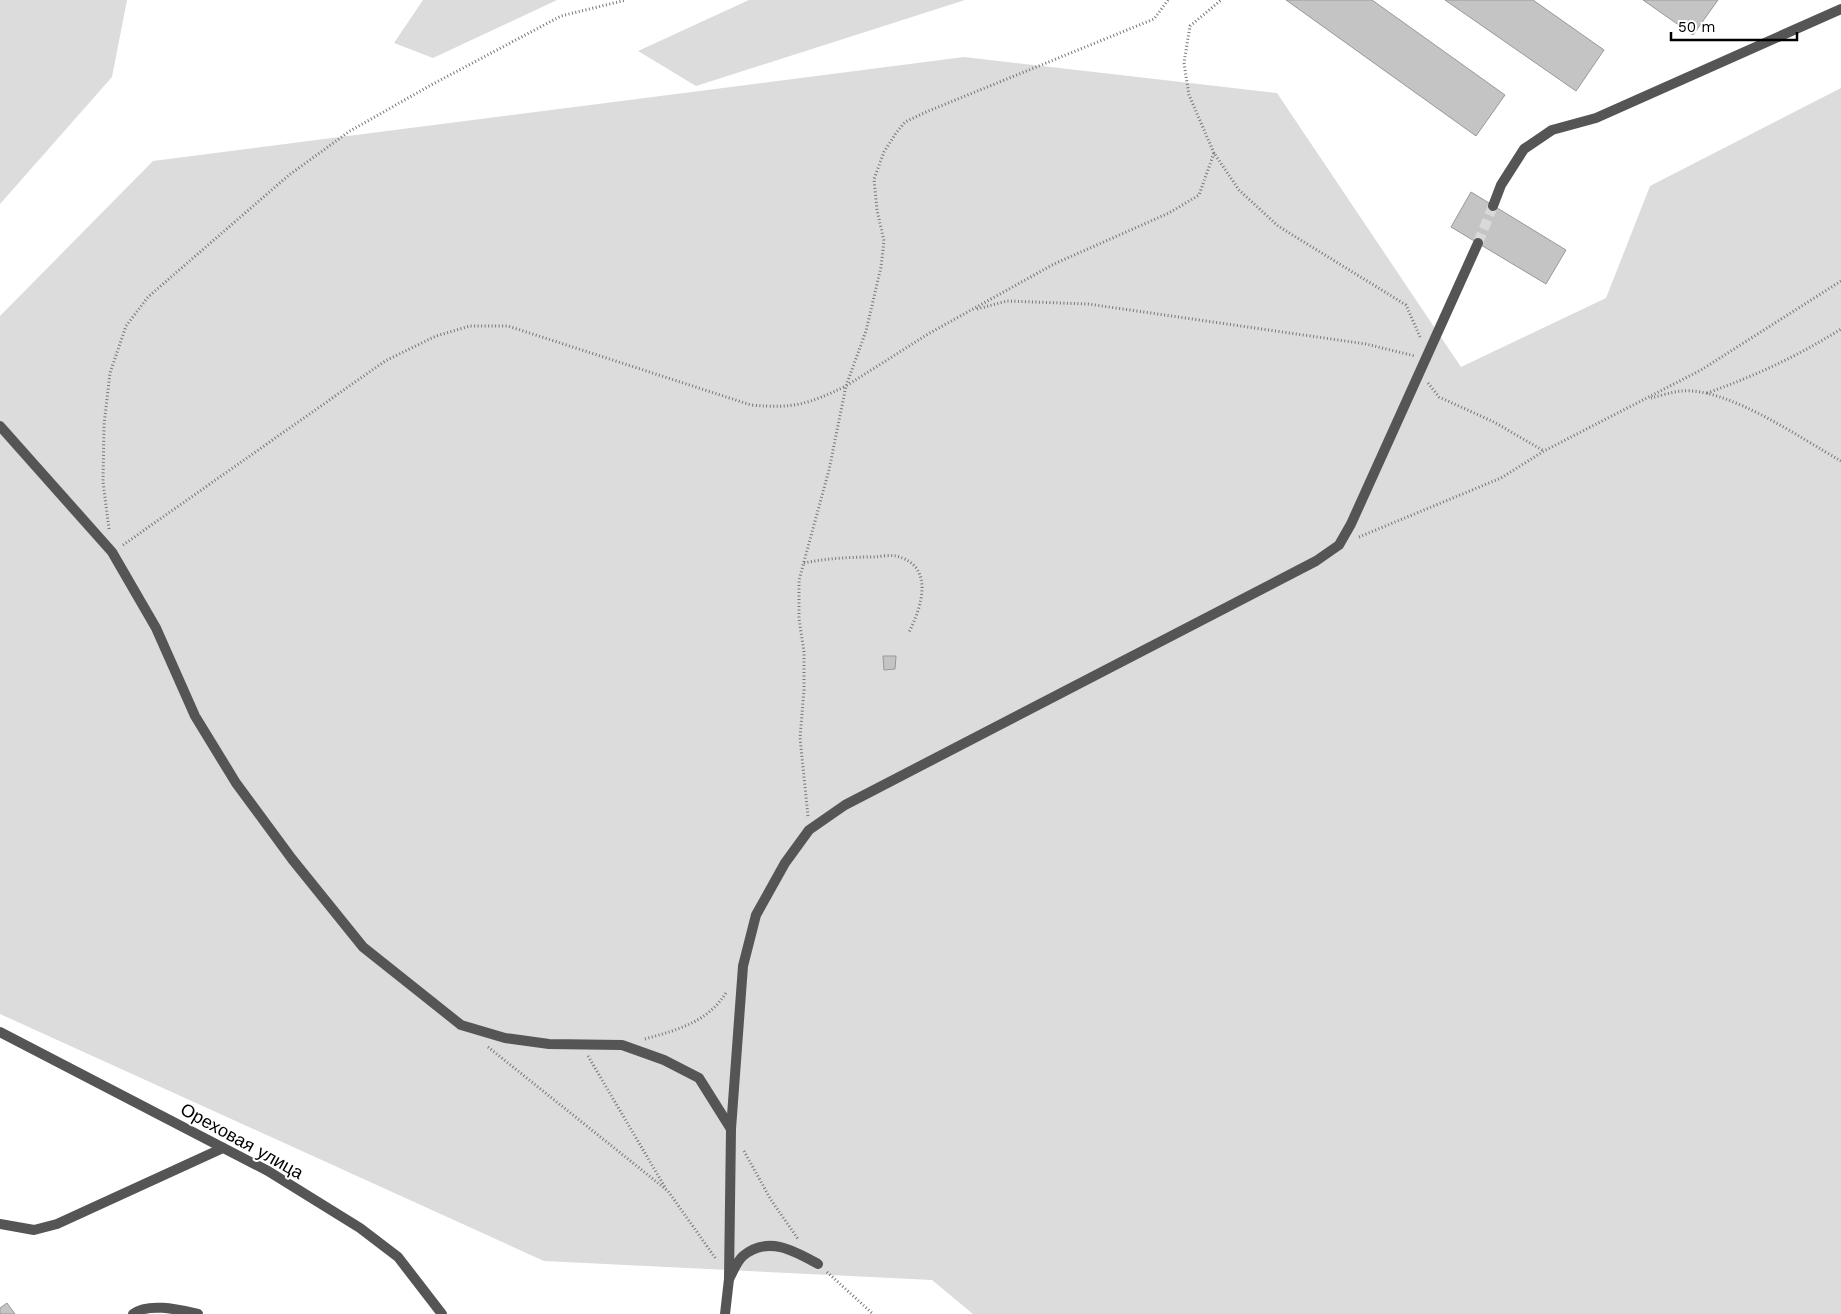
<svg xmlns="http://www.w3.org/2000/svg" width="1841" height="1314" font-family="'Work Sans',sans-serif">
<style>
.green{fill:#dcdcdc}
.building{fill:#c4c4c4;stroke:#999}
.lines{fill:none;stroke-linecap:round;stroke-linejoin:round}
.minor-tunnel{stroke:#d9d9d9;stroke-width:10;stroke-dasharray:10 5;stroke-linecap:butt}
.path{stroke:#777;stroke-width:3;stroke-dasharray:1 2.5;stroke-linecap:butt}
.service{stroke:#555;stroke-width:10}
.minor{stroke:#555;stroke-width:10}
.labels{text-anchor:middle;stroke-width:4;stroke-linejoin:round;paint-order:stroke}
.street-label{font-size:18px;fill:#000;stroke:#fff}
</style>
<rect width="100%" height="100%" fill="#fff"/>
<g class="green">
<polygon points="0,0 127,0 112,77 0,204"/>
<polygon points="423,0 557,0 433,58 394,43"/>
<polygon points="749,0 965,0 696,86 638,51"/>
<polygon points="964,57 1277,93 1461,367 1606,298 1650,186 1841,88 1841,1314 973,1314 932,1280 544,1261 0,1014 0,316 153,161"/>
</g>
<g class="building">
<polygon points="1286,0 1372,0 1505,95 1476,136"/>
<polygon points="1445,0 1533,0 1604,50 1576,91"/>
<polygon points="1643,0 1718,0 1693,35"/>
<polygon points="1471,192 1566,250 1546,284 1451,227"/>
<polygon points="883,656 896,656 895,669 884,670"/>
<polygon points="7,1303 15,1314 0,1314 0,1308"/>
</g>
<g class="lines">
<polyline class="minor-tunnel" points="1478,243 1493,206"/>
<g class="path">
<polyline points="1214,153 1189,95 1184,63 1190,26 1221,0"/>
<polyline points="977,309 1007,301 1088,304 1366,344 1415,356"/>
<polyline points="1428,383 1439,397 1494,422 1544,451"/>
<path d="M1707 393C1755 376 1798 356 1841 329"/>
<path d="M1651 398C1660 396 1671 392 1681 391 1728 387 1800 438 1841 461"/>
<polyline points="109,529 103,482 104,425 110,373 126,326 148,297 289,175 350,131 431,85 561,16 626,0"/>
<polyline points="1359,537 1501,478 1544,451 1701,370 1841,281"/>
<path d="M123 545 385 361 436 336 470 326H508L751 405C795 409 808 404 846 386L866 331 881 267 884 241 877 210 874 179 884 152 896 133 905 122 926 112 1154 19 1168 0"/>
<path d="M804 563C828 558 852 557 876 557 882 556 890 555 896 556 935 565 922 607 909 632"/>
<polyline points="808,816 800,738 804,690 804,652 799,619 799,580 829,470 846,386 928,334 1054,264 1169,213 1199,195 1214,153 1239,190 1278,226 1406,305 1420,337"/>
<path d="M645 1039C677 1030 709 1022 727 991"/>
<polyline points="488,1047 668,1191 716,1259"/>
<polyline points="588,1056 666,1189"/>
<polyline points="744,1151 771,1200 798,1239"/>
<polyline points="827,1272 873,1314"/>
</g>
<g class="service">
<polyline points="0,426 112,552 156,628 195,716 236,783 292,859 363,947 461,1025 505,1038 549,1044 622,1045 664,1060 699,1078 731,1129"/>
<polyline points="0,1032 268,1171 360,1228 398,1257 442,1314"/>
<polyline points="0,1224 34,1230 57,1224 223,1148"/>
<path d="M729 1279C733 1272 737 1261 743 1256 768 1235 795 1251 818 1264"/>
<path d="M133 1314C149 1302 180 1310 198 1314"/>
</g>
<g class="minor">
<polyline points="1493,206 1501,185 1524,149 1552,130 1596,118 1841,9"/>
<polyline points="725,1314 729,1279 731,1129 743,966 756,915 785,863 809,830 845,805 1316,561 1339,545 1351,524 1478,243"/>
</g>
</g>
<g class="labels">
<g class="street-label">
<text transform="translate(242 1141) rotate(29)" y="6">Ореховая улица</text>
</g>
</g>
<path d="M1671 32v8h126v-8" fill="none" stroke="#000000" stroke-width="2.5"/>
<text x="1678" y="32" font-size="15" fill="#000000" stroke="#ffffff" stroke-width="4" paint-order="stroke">50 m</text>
</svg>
